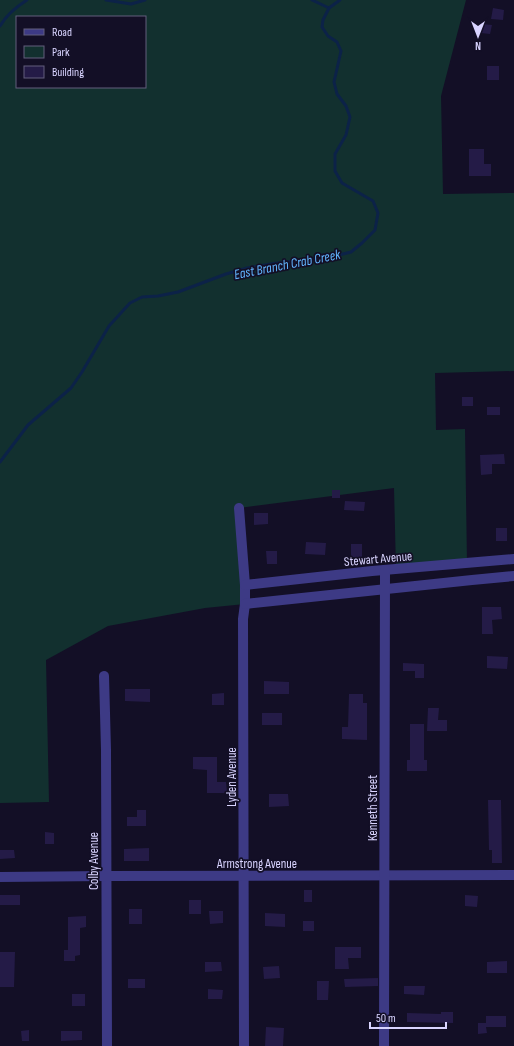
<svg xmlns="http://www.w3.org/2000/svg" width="514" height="1046" font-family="'Sofia Sans Condensed',sans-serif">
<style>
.green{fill:#12302f;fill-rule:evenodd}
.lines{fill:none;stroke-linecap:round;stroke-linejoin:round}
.stream{stroke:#0c2248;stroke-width:3}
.building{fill:#241b47}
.minor{stroke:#3d3a85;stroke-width:10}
.labels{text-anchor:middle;stroke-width:3.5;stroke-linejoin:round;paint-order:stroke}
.street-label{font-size:13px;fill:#d9d4ff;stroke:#130f26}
.water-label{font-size:14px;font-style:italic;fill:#62b6ff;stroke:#130f26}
</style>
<rect width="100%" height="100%" fill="#130f26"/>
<path class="green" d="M0 0H466L441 96 443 194 514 193V371L435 373 436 430 465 429 467 563 396 569 394 488 239 508 245 604 205 608 108 626 46 660 49 802 0 803ZM17 17H145V87H17Z"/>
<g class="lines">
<g class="stream">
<polyline points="106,0 131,4 145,0"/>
<polyline points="312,0 329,8"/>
<path d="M0 26C7 14 16 7 27 0"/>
<polyline points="0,462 28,425 71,388 82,372 109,326 130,303 142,297 158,296 178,292 226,274 247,268 277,263 331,257 351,252 362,243 375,230 378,213 373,201 342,183 335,171 335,154 346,135 350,117 346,106 337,94 334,82 341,51 337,42 328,36 322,27 323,20 329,8 340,0"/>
</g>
</g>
<g class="building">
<polygon points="493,8 504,10 503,20 491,19"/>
<polygon points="482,24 492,25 490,34 481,33"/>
<rect x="487" y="66" width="12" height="14"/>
<polygon points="469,149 484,149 484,164 491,164 491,176 469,176"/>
<rect x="462" y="397" width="11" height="9"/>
<rect x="487" y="407" width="13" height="8"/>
<polygon points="504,454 505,464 492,464 492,474 481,475 480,455"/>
<rect x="332" y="490" width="8" height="8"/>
<polygon points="345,501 365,502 364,511 344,510"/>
<polygon points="254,513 268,513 268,524 254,525"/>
<rect x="496" y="528" width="11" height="13"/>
<polygon points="306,542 326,543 325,555 305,554"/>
<rect x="351" y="544" width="11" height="13"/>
<polygon points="266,551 277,551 277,564 267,564"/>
<polygon points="482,607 501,607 502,619 492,620 493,634 482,634"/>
<polygon points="487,656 508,657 507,669 487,668"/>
<polygon points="403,663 424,664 424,678 415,678 415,671 403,671"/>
<polygon points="264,681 289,682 289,694 264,694"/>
<polygon points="125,689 150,689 150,702 125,701"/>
<polygon points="224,693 224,705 212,705 212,694"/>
<polygon points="349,694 363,694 363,703 367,703 367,740 342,739 342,727 348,727"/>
<polygon points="428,708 439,708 438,720 447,720 447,731 427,731"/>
<rect x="262" y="713" width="20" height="12"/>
<polygon points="410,724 424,724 424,760 427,760 427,771 407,771 407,760 410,760"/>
<polygon points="193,757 217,757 217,782 226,782 227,793 207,793 207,770 193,769"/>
<polygon points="269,794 288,794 289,806 269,807"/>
<polygon points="488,800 501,800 502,863 492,863 492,850 489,850"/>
<polygon points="137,810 146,810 146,826 127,826 127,817 137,817"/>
<polygon points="45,832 54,833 54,844 45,844"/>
<polygon points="149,848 149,861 124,861 124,849"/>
<polygon points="0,850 14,850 15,858 0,859"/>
<rect x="304" y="890" width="8" height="12"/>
<rect x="0" y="895" width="20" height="10"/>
<polygon points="465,895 478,896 477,907 465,906"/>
<rect x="189" y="900" width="12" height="14"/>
<rect x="129" y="909" width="13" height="15"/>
<polygon points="209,911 223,911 223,923 210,924"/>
<polygon points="265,913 285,914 285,927 265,926"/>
<polygon points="86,916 86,927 80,928 80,955 75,956 75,961 64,961 64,950 68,950 68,917"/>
<rect x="303" y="921" width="11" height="10"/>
<polygon points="335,947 361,947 361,958 348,958 349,969 335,969"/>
<polygon points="0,952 15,952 14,987 0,987"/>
<polygon points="507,961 507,973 487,973 487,962"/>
<polygon points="205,962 221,962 222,971 205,972"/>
<polygon points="279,966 280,978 264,979 263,967"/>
<polygon points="378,978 378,986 345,987 344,979"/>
<rect x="128" y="979" width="17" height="9"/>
<polygon points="317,981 329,981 328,1000 317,1000"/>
<polygon points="404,986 425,986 424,995 404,994"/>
<polygon points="208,989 223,990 222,999 208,999"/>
<rect x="72" y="994" width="13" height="12"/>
<polygon points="441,1012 453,1012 453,1023 407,1022 407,1013 441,1014"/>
<polygon points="486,1016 506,1016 506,1027 486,1027 487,1033 478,1034 478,1023 486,1023"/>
<polygon points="266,1027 284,1028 283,1046 265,1046"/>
<polygon points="29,1030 29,1041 22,1041 21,1031"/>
<polygon points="61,1031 82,1031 82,1040 61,1041"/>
</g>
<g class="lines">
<g class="minor">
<polyline points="239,508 245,585 245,604 243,619 244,1046"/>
<polyline points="245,585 372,571 514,559"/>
<polyline points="245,604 472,580 514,576"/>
<polyline points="104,676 106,750 107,1046"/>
<polyline points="0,877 106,876 514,875"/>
<polyline points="384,1046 385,570"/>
</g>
</g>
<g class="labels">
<g class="street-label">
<text transform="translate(378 558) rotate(-5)" y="5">Stewart Avenue</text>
<text transform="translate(231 777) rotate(-90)" y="5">Lyden Avenue</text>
<text transform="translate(372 808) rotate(-90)" y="5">Kenneth Street</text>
<text transform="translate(93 861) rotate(-90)" y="5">Colby Avenue</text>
<text x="257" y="868">Armstrong Avenue</text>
</g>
<g class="water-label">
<text transform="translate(287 264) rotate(-11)" y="5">East Branch Crab Creek</text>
</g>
</g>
<rect x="16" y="16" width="130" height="72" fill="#130f26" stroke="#625e7d"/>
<rect x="24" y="29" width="20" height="6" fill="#3d3a85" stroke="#625e7d"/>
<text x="52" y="36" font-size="12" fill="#d9d4ff">Road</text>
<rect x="24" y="46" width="20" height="12" fill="#12302f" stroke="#625e7d"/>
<text x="52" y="56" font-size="12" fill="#d9d4ff">Park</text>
<rect x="24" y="66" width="20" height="12" fill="#241b47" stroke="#625e7d"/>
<text x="52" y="76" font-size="12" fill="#d9d4ff">Building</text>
<g transform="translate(478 36) rotate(180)" stroke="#130f26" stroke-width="3" paint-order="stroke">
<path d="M0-3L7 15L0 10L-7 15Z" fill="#d9d4ff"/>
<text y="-6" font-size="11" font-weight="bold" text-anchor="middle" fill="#d9d4ff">N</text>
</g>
<path d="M370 1022v6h76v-6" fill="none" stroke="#d9d4ff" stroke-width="2"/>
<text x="376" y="1022" font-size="12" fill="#d9d4ff" stroke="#130f26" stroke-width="3" paint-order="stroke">50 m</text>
</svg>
